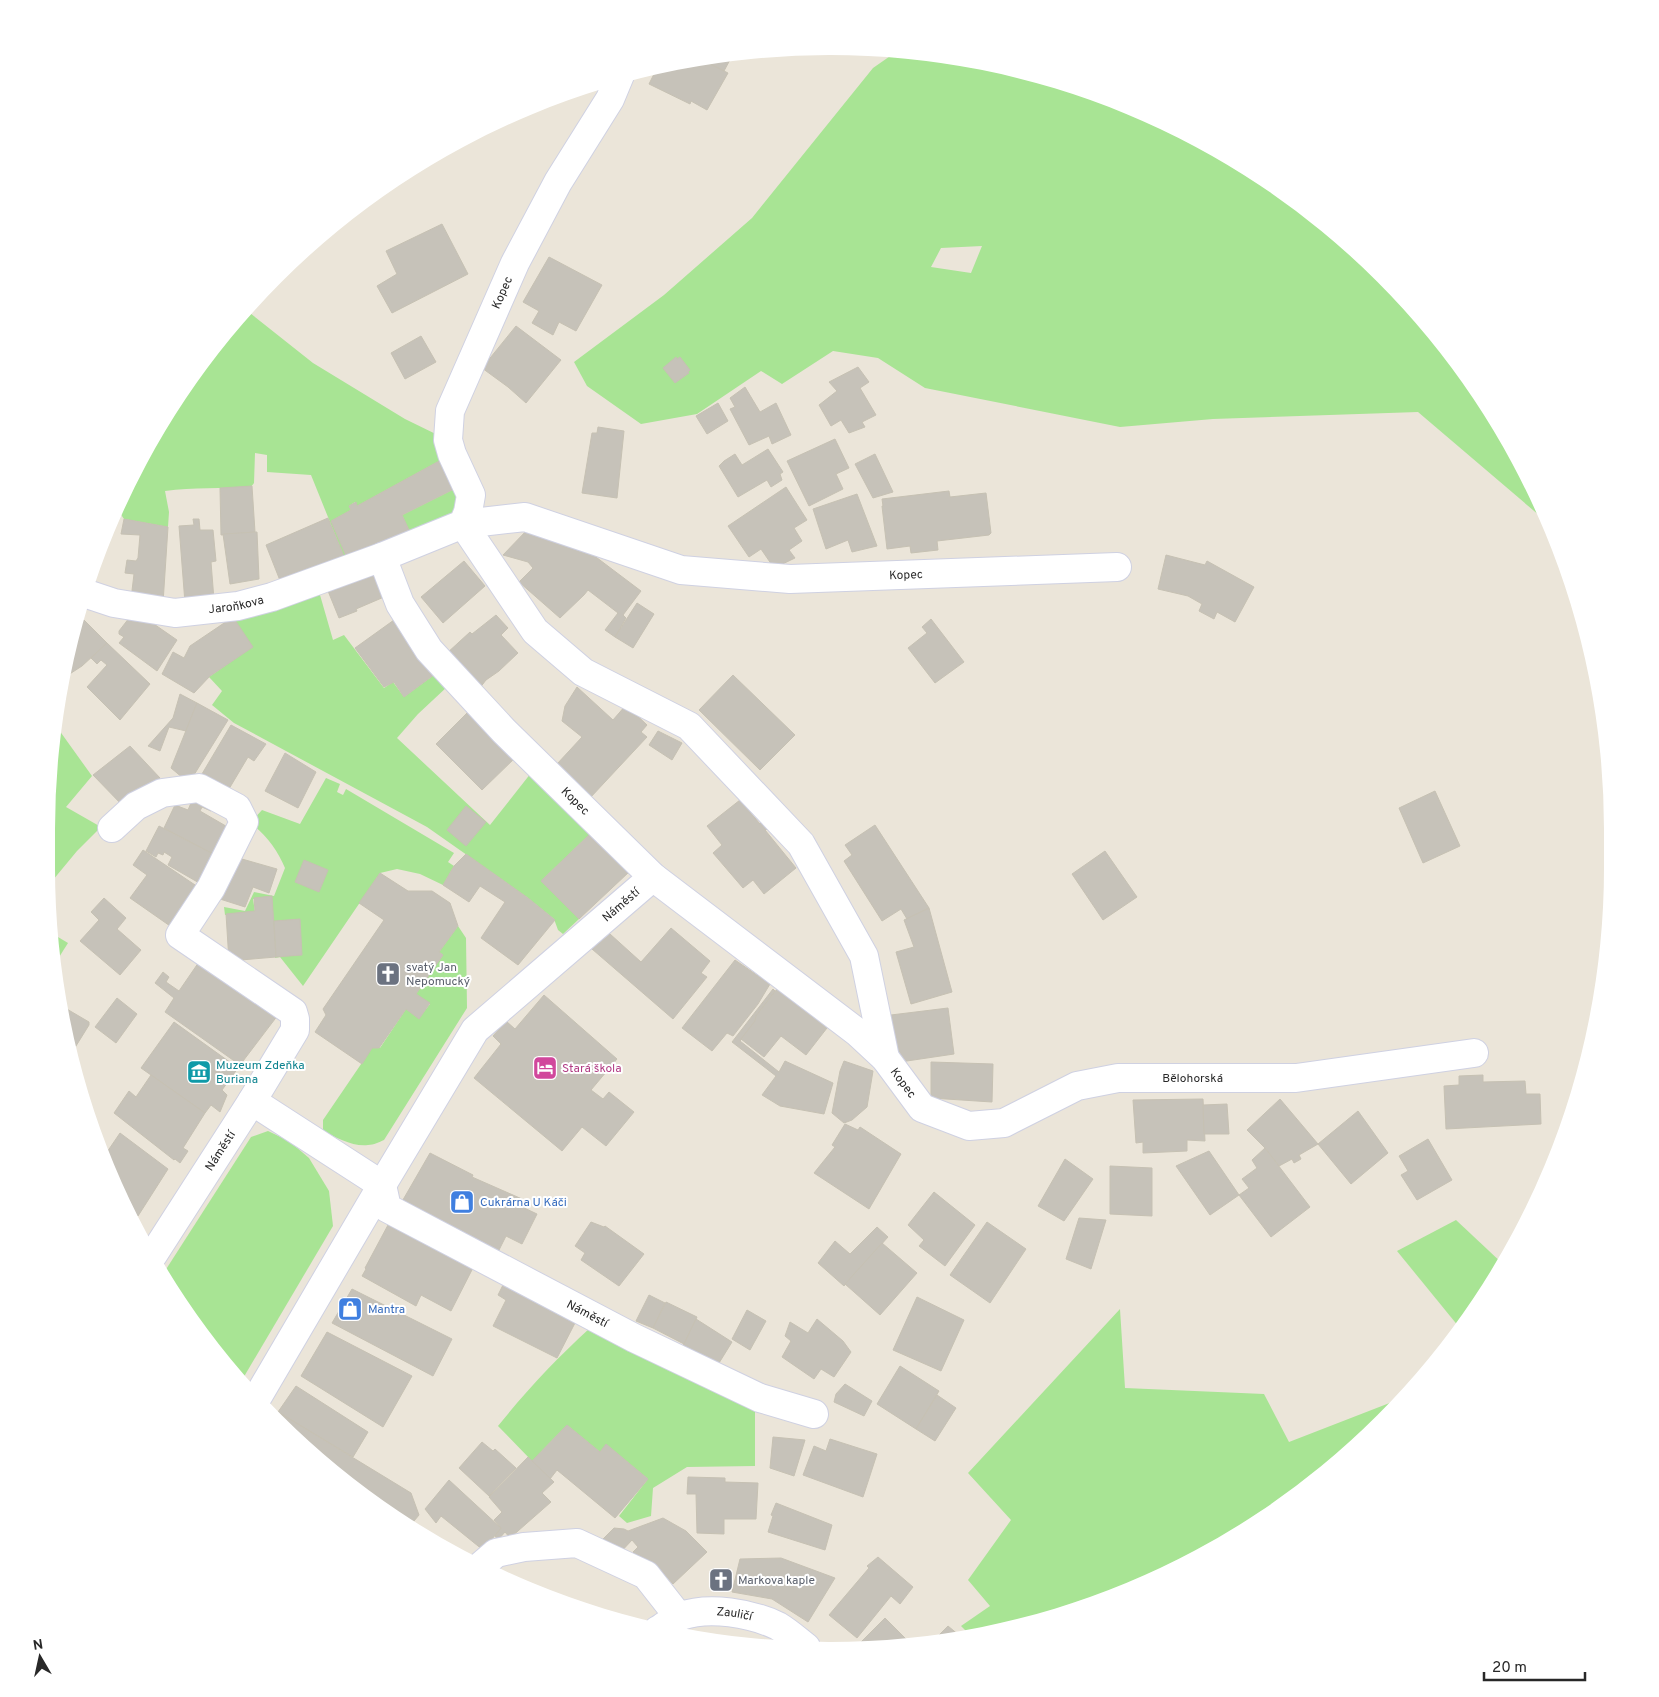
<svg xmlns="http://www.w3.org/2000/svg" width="1659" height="1697" font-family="Overpass,sans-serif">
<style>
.green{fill:#a8e494;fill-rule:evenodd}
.building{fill:#c6c2b9;stroke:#c6c1b3}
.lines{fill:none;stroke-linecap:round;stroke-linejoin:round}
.minor-casing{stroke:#cfd1e2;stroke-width:30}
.minor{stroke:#fff;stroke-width:28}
.labels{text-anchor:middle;stroke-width:4;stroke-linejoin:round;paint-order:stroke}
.street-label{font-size:12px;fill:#282828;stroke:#fff}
.worship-label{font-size:12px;fill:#5b616d;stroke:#fff;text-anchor:start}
.culture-label{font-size:12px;fill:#0d838f;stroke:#fff;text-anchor:start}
.hotel-label{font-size:12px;fill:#b23c85;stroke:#fff;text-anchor:start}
.shop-label{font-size:12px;fill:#366cbe;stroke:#fff;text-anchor:start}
</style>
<rect width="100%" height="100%" fill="#ebe5d9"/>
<g class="green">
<path d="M896 52 932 53 1082 88 1221 151 1346 241 1451 353 1532 483 1547 522 1418 412 1213 419 1120 427 925 388 878 358 833 351 782 384 761 371 697 414 641 424 587 386 574 362 664 295 752 218 873 68ZM982 246 971 273 931 267 941 248Z"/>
<path d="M245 309 313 363 405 419 448 440 452 454 357 506 355 502 349 506 351 510 331 521 347 557 409 530 402 515 466 483 468 512 349 569 311 475 267 472V455L255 453 254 483 251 487C222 489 193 487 165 491L169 512 168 527 124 519 118 510 151 438Z"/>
<polygon points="318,588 333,640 344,635 384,688 393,682 404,697 434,675 448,686 418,714 397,738 490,825 531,773 591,833 541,881 579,919 563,934 558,930 554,919 528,898 427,827 234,723 212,705 222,691 209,677 252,647 232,617"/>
<polygon points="54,723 92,776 66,807 101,827 77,851 48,886 46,867"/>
<path d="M326 778 340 784 337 792 343 795 346 789 454 853 448 862 454 866 443 885 420 874 397 869 380 873 303 986 280 957 275 958 271 898 253 899 255 912 225 915 224 907 245 911 254 892 274 896 285 868C278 851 266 834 250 823L262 810 300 824Z"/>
<path d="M458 926 466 938 467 1008 384 1140C379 1142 374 1145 368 1145 354 1147 335 1138 323 1130V1120L372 1048H380L406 1009 419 1018 430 1004 416 994 443 955 439 952Z"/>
<polygon points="53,934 68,943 56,962"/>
<polygon points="268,1131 289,1141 309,1158 329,1191 333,1226 242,1380 178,1303 163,1274 251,1137"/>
<polygon points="1456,1220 1504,1265 1459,1327 1397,1251"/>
<polygon points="1120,1309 1125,1388 1264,1394 1289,1442 1405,1397 1307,1489 1176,1570 1032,1624 969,1634 961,1626 990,1606 968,1580 1011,1520 968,1473"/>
<path d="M590 1328 755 1407V1466L687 1467 653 1488 651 1516 627 1523 619 1516 648 1479 607 1445 600 1452 567 1425 532 1461 498 1426C527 1390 556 1359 590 1328Z"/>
</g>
<g class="building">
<polygon points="732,56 724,71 702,60"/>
<polygon points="702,60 728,73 707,110 691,101 690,104 649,84 657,68"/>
<polygon points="442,224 468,274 392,313 377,286 397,274 386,251"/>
<polygon points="549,257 602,285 576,331 559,322 553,335 532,323 539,311 523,302"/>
<polygon points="516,326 561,360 526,403 508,387 482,368"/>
<polygon points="421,336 436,362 405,379 391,353"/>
<polygon points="676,357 677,359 680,357 690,370 688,372 689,373 675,383 663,368"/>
<polygon points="858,367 869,382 860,388 876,415 862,422 865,427 849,433 841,420 831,426 819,405 837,391 829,382"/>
<polygon points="745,387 760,412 776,403 791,435 772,444 769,436 749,445 730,409 735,407 730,398"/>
<polygon points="718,403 728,421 707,434 696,416"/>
<polygon points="598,427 624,431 617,498 582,493 592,433 597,433"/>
<polygon points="835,439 849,468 836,474 843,489 809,506 787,461"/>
<polygon points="768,449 783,472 780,474 782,480 771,487 767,480 738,497 719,466 724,461 735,454 742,465"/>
<polygon points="875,454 893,492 873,498 855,464"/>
<polygon points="441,460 456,488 402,515 409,530 347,558 331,521 351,510 349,506 356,502 357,506"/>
<polygon points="252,486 255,532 221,535 220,488"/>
<polygon points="786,487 807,520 794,528 802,541 789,550 795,558 774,568 761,549 749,557 728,526"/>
<polygon points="949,491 950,497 986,493 991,533 989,535 937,541 938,550 911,553 910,546 887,549 882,506 883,506 882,499"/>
<polygon points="857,494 877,546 852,552 848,540 826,549 813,509"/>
<polygon points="328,518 344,556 281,583 266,545"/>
<polygon points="124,519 168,527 163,603 131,599 134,574 125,573 127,560 136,561 138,558 140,535 121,534"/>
<polygon points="193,519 199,519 200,530 213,530 216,561 211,562 214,600 185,603 179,526 194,525"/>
<polygon points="528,529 576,542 641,591 623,615 626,618 615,637 605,630 618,613 588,590 584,595 560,618 519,582 533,568 528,562 503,555"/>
<polygon points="257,532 259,579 230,584 223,534"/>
<polygon points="1166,555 1205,565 1207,561 1254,587 1235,622 1217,612 1214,619 1199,611 1202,604 1188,596 1158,589"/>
<polygon points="464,561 485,586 443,623 421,597"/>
<polygon points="371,568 384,597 356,609 357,611 339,618 326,586"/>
<polygon points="637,603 654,614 633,648 615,637"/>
<polygon points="133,613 138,613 177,640 157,671 119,643 124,637 119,634 119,631"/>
<polygon points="79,615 107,643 82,666 65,677"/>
<polygon points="496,615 508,628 501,635 518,653 499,671 486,680 479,689 446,654 470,632 472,634"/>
<polygon points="233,617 253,647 210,676 194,693 162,674 173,652 184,658 190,646"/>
<polygon points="931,619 964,662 935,683 908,648 927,633 922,627"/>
<polygon points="394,620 435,674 404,697 394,682 384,687 355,648"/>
<polygon points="107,643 150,684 120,720 87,687 107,665 101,660 97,664 91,658"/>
<polygon points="733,675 795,735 760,770 699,710"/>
<polygon points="577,687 613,720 626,705 647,725 641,732 647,737 590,798 557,764 582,737 562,721 565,706"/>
<polygon points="180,694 197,703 186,731 169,727 160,751 148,746 173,718"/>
<polygon points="197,703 228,720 189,783 171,768"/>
<polygon points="471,709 517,756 482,790 436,744"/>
<polygon points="231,725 266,744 254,761 248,757 226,794 199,779"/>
<polygon points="658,731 682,743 672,760 649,745"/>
<polygon points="130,746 160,778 140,797 125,808 93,775"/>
<polygon points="285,753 316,772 298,808 265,791"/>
<polygon points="1435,791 1460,846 1423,863 1399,808"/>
<polygon points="194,796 216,804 211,811 202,807 200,811 231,829 217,856 164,828 175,805 188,810"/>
<polygon points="740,800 760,824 763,820 770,828 765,830 796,868 764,894 753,880 743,888 713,853 722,845 707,826"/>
<polygon points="466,806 486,822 466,846 447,830"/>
<polygon points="875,825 929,908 907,919 901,909 882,921 844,861 852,855 845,845"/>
<polygon points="159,826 217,856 201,884 168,865 172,857 164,852 163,855 158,853 156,857 146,851"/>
<polygon points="591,833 629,872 579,919 541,881"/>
<polygon points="143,850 201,889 173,928 130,898 147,875 133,865"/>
<polygon points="1105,851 1137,897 1103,920 1072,874"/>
<polygon points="466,854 528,898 555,920 518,965 481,938 505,902 480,886 469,902 443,885 454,866"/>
<polygon points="235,857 277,869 269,893 253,887 245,907 220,899"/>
<polygon points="304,860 328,870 319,892 295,882"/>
<polygon points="380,873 408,891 432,891 450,903 458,926 439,952 443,955 416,994 430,1003 419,1019 406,1009 379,1048 372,1048 362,1064 315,1032 326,1015 323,1009 384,920 359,903"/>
<polygon points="272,896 276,957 229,961 226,914 255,911 254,898"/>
<polygon points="104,898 126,918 117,929 141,950 120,975 80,941 99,920 91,912"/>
<polygon points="929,908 952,992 911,1004 896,952 914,947 904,920"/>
<polygon points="300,919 302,955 276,957 274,921"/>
<polygon points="671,928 710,961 701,973 707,977 673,1019 592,949 610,934 641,962"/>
<polygon points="201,959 278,1015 240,1065 165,1012 174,998 155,983 163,972 169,977 166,982 179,991"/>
<polygon points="735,960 770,984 758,1004 733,1036 727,1033 712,1051 682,1028"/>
<polygon points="773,989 775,991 756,1016 755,1021 740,1041 779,1072 785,1061 833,1083 824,1114 780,1106 762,1095 776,1076 732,1042"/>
<polygon points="777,989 827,1028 806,1055 781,1036 764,1057 741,1039 755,1021 756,1016"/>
<polygon points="544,995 617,1059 591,1090 603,1099 609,1092 634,1112 606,1146 582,1127 562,1151 474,1078 501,1044 493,1036 506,1021 515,1029"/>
<polygon points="117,998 137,1014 116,1043 95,1027"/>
<polygon points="60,1005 89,1022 89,1025 71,1054 61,1021"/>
<polygon points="948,1008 954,1054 900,1062 891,1015"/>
<polygon points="174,1022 238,1068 222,1090 227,1095 220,1112 211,1105 205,1113 141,1068"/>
<polygon points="844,1061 873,1071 867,1107 852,1120 844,1123 832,1113 840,1071"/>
<polygon points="931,1062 993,1064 992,1102 931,1098"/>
<polygon points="151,1075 205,1113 183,1148 188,1151 180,1163 175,1159 174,1160 114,1113 129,1091 136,1097"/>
<polygon points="1483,1075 1483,1082 1525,1081 1526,1094 1540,1094 1541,1124 1446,1129 1444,1086 1459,1085 1459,1076"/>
<polygon points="1203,1099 1205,1141 1187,1140 1187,1151 1143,1153 1143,1142 1136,1143 1133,1100"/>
<polygon points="1280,1099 1318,1144 1299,1155 1301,1159 1294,1163 1292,1159 1279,1166 1265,1148 1247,1130"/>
<polygon points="1227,1104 1229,1134 1204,1134 1203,1105"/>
<polygon points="1358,1111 1388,1153 1351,1184 1318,1144"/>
<polygon points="845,1124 858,1130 860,1127 901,1154 869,1209 814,1173 835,1147 832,1145"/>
<polygon points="120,1133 168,1169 138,1216 128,1209 106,1167 103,1158"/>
<polygon points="1428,1139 1452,1180 1417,1200 1401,1175 1408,1171 1399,1156"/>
<polygon points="1265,1148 1310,1207 1271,1237 1239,1195 1249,1188 1242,1179 1257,1168 1252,1160"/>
<polygon points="1209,1151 1239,1195 1210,1215 1176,1166"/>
<polygon points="430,1153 473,1175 472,1177 522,1199 520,1206 537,1214 522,1244 506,1236 498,1252 400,1205"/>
<polygon points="1065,1159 1093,1179 1064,1221 1038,1206"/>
<polygon points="1110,1166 1152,1168 1152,1216 1110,1214"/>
<polygon points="934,1192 975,1225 945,1266 919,1246 924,1240 908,1225"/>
<polygon points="1079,1218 1106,1220 1091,1269 1066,1259"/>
<polygon points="395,1219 477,1260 451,1311 421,1295 416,1306 362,1276 366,1269 365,1268 388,1225 391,1226"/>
<polygon points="591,1222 604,1227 605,1226 644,1254 619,1286 581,1260 585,1253 575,1246"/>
<polygon points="987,1222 1026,1249 990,1303 950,1275"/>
<polygon points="877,1227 888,1237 844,1286 818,1263 835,1241 850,1254"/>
<polygon points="882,1243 917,1273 880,1315 845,1284"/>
<polygon points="506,1279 576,1321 557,1358 493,1326 506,1300 498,1295"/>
<polygon points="352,1289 452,1339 433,1376 332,1323"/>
<polygon points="649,1295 665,1303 653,1328 636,1321"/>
<polygon points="917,1297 964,1320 941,1371 893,1350"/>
<polygon points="666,1302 697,1317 684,1344 653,1328"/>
<polygon points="747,1310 766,1321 750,1350 732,1339"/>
<polygon points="696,1319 732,1342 719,1363 683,1346"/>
<polygon points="817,1319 843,1341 851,1352 834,1377 821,1369 814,1379 782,1357 791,1341 785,1336 790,1322 808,1333"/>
<polygon points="327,1332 412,1376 383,1427 301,1376"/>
<polygon points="900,1366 939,1391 916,1429 877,1404"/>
<polygon points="845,1384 872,1401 864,1416 834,1402 836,1394"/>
<polygon points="296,1386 368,1432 353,1457 278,1412"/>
<polygon points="937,1395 956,1408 935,1441 916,1429"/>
<polygon points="278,1412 411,1493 419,1515 409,1527 395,1519 276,1422 274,1419"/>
<polygon points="567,1425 600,1452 606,1444 648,1479 615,1518 557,1470 550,1479 532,1461"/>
<polygon points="773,1437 805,1440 794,1476 770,1468"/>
<polygon points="830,1439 877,1454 863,1497 803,1475 814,1446 826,1451"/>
<polygon points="482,1442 493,1451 495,1449 516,1468 489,1496 459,1468"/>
<polygon points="528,1457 554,1482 542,1493 551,1502 510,1538 505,1532 498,1540 495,1536 501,1528 494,1520 502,1512 489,1497"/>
<polygon points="688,1477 725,1478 725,1482 758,1483 756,1519 724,1519 724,1534 697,1533 696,1494 687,1494"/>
<polygon points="449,1480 501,1528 483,1550 441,1516 436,1523 425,1509"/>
<polygon points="776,1503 832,1525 825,1550 768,1532 773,1516 771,1515"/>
<polygon points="663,1518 686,1531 707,1552 673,1584 655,1564 649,1568 633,1552 638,1547 632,1540 618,1555 600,1542 614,1528 624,1529 628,1531"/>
<polygon points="878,1557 913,1587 900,1604 891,1596 857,1638 829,1615 869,1568 867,1566"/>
<polygon points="781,1558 835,1578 808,1622 772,1599 732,1592 740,1559"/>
<polygon points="714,1573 729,1574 727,1587 713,1586"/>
<polygon points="885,1618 910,1643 908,1645 880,1649 855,1648"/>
<polygon points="948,1626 960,1636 934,1640"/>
<polygon points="765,1640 767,1645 748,1645"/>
</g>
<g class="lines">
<defs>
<g id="minor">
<path id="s1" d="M382 557 400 604 429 650 504 731 653 877 857 1032 885 1058 922 1108 969 1126 1004 1123 1077 1086 1118 1078H1296L1474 1053"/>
<path id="s2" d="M84 593 114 603 175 613 238 606 272 597 382 557 463 524 468 512 471 495 452 454 448 440 450 411 515 263 558 182 610 99 620 75"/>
<polyline points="112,828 136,806 162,793 199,788 237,808 244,822 211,888 180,935 293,1012 295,1019 295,1030 252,1101"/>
<path id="s3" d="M885 1058 864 956 801 844 689 726 583 672 535 631 463 524 525 517 681 570 790 579 1117 567"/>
<path id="s4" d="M153 1255 252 1101 382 1185 387 1208 634 1338 760 1398 814 1414"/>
<path id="s5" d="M257 1398 382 1185 475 1030 653 877"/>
<polyline points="482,1565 496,1553 524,1547 577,1543 646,1575 679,1617"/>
<path id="s6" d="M658 1630C665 1626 673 1619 681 1616 709 1606 751 1613 778 1626 788 1632 797 1640 806 1647"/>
</g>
</defs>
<use href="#minor" class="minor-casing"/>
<use href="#minor" class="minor"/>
</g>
<defs>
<symbol id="church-square" viewBox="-11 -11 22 22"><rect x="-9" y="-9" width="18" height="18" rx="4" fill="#6b7280" stroke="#fff"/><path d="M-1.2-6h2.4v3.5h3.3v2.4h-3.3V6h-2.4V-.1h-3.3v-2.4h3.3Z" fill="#fff"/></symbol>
<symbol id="hotel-square" viewBox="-11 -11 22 22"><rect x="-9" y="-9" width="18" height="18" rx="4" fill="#d1479c" stroke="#fff"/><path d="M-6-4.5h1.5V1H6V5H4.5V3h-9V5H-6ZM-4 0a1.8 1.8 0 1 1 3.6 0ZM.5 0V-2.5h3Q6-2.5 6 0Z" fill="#fff"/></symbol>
<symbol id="museum-square" viewBox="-11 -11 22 22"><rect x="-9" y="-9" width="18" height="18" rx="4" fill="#0f9aa8" stroke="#fff"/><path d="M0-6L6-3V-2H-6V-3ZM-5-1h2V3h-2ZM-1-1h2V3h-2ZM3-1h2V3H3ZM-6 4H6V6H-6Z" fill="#fff"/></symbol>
<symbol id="shop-square" viewBox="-11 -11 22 22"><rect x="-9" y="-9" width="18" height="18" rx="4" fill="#3f7fe0" stroke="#fff"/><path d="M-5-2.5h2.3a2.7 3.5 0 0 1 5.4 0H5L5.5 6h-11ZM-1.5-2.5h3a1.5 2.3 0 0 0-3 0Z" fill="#fff"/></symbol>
</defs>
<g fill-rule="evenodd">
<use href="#church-square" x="374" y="960" width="28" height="28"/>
<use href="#hotel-square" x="531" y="1054" width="28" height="28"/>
<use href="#museum-square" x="185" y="1058" width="28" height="28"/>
<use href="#shop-square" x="448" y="1188" width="28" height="28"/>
<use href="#shop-square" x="336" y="1295" width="28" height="28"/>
<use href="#church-square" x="707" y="1566" width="28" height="28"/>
</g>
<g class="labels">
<g class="street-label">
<text dy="4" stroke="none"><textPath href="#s2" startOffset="645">Kopec</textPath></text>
<text dy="4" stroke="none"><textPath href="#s3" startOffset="1159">Kopec</textPath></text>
<text dy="4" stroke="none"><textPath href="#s2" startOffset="155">Jaroňkova</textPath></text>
<text dy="4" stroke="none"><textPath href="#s1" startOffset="315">Kopec</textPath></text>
<text dy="4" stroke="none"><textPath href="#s5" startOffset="620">Náměstí</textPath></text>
<text dy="4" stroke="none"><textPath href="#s1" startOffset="1064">Bělohorská</textPath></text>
<text dy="4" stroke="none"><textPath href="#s1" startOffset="749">Kopec</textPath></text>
<text dy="4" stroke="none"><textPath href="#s4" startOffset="124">Náměstí</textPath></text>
<text dy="4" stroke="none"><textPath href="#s4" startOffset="588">Náměstí</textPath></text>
<text dy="4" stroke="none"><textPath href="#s6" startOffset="81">Zauličí</textPath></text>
</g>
<g class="worship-label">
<text x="406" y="971">svatý Jan<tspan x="406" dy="14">Nepomucký</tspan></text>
<text x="738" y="1584">Markova kaple</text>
</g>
<g class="culture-label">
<text x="216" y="1069">Muzeum Zdeňka<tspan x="216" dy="14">Buriana</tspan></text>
</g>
<g class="hotel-label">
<text x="562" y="1072">Stará škola</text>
</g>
<g class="shop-label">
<text x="480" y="1206">Cukrárna U Káči</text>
<text x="368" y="1313">Mantra</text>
</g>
</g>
<path d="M0 0H1659V1697H0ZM829 55H830A774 774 0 0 1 1604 829V868A774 774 0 0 1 830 1642H829A774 774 0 0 1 55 868V829A774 774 0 0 1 829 55Z" fill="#fff" fill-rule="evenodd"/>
<g transform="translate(40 1657) rotate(351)" stroke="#ffffff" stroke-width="4" paint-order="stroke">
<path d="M0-4L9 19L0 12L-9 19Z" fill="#282828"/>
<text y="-8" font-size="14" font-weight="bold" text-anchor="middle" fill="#282828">N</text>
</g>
<path d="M1484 1672v8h101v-8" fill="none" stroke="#282828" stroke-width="2.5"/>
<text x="1492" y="1672" font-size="15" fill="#282828" stroke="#ffffff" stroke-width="4" paint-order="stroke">20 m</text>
</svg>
